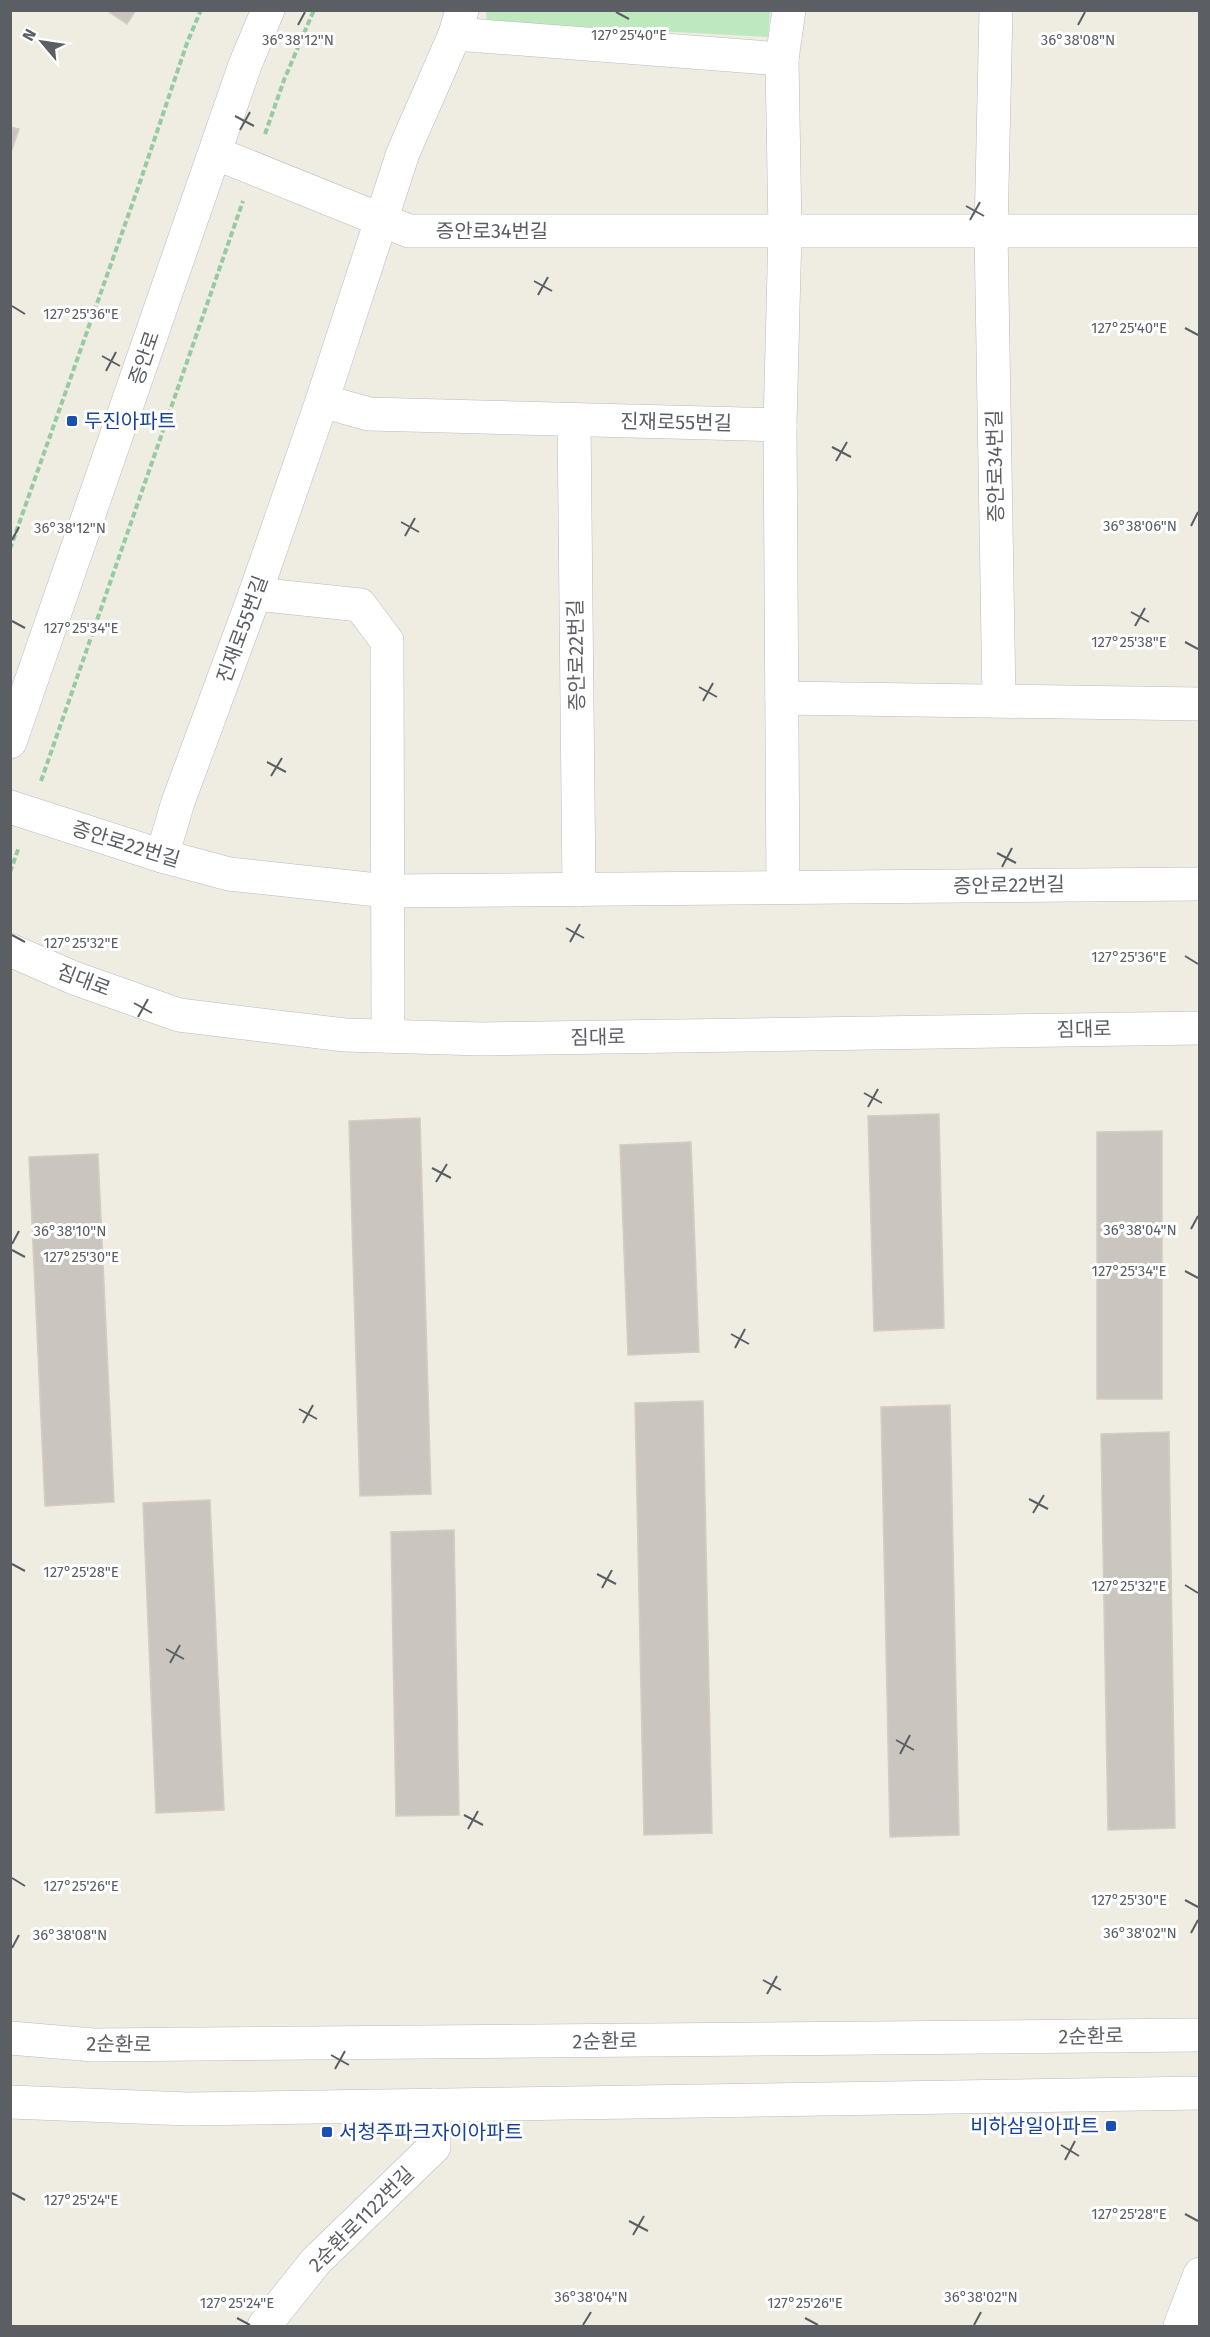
<svg xmlns="http://www.w3.org/2000/svg" width="1210" height="2337" font-family="'Fira Sans','Noto Sans KR',sans-serif">
<style>
.green{fill:#bee8bd}
.building{fill:#cac6bf;stroke:#d4cdc0;stroke-width:1.5}
.lines{fill:none;stroke-linecap:round;stroke-linejoin:round}
.minor-casing{stroke:#b8bbc0;stroke-width:34}
.tertiary-casing{stroke:#b8bbc0;stroke-width:34}
.secondary-casing{stroke:#b8bcc2;stroke-width:34}
.path{stroke:#95caa3;stroke-width:4;stroke-dasharray:6 3;stroke-linecap:butt}
.minor{stroke:#fff;stroke-width:33}
.tertiary{stroke:#fff;stroke-width:33}
.secondary{stroke:#fff;stroke-width:33}
.ticks{fill:none;stroke:#5b5f64;stroke-width:2}
.transit-dot{fill:#1a4fb4;stroke:#fff;stroke-width:2}
.labels{text-anchor:middle;stroke-width:6;stroke-linejoin:round;paint-order:stroke}
.street-label{font-size:20px;fill:#5b5f64;stroke:#fff}
.transit-label{font-size:20px;fill:#164399;stroke:#fff;text-anchor:start}
.ticks-label{font-size:15px;text-anchor:middle;fill:#5b5f64;stroke:#fff;stroke-width:6;stroke-linejoin:round;paint-order:stroke}
</style>
<rect width="100%" height="100%" fill="#efece2"/>
<polygon class="green" points="486,11 770,11 768,37 487,22"/>
<g class="building">
<polygon points="106,10 136,10 127,24"/>
<polygon points="10,127 19,129 10,155"/>
<polygon points="939,1114 944,1328 874,1331 868,1116"/>
<polygon points="420,1118 431,1494 360,1496 349,1121"/>
<polygon points="1162,1131 1162,1399 1097,1399 1097,1132"/>
<polygon points="691,1142 699,1352 628,1355 620,1145"/>
<polygon points="98,1154 114,1502 45,1506 29,1157"/>
<polygon points="703,1401 712,1833 644,1835 635,1403"/>
<polygon points="950,1405 959,1835 890,1837 881,1407"/>
<polygon points="1169,1432 1175,1828 1108,1830 1101,1434"/>
<polygon points="210,1500 224,1810 156,1813 143,1503"/>
<polygon points="454,1530 459,1815 396,1816 391,1532"/>
</g>
<g class="lines">
<defs>
<g id="minor">
<polyline points="996,10 991,231 999,700"/>
<polyline points="455,34 782,59"/>
<polyline points="215,153 409,231 1200,231"/>
<polyline points="322,401 369,414 780,425"/>
<polyline points="574,420 579,890"/>
<polyline points="255,594 360,605 387,641 388,1036"/>
<polyline points="782,698 1200,704"/>
<polyline points="10,807 162,856 229,874 387,891 1200,884"/>
<polyline points="162,856 178,802 255,594 322,401 403,153 455,34 462,10"/>
<polyline points="783,887 780,425 785,231 782,59 789,10"/>
<polyline points="10,950 74,978 179,1015 345,1035 482,1039 1200,1028"/>
<polyline points="264,2326 316,2261 434,2147 434,2105"/>
<polyline points="1180,2326 1200,2274"/>
</g>
<polyline id="tertiary" points="10,742 245,65 268,10"/>
<g id="secondary">
<polyline points="10,2038 93,2045 1200,2035"/>
<polyline points="10,2102 188,2109 1200,2093"/>
</g>
</defs>
<use href="#minor" class="minor-casing"/>
<use href="#tertiary" class="tertiary-casing"/>
<use href="#secondary" class="secondary-casing"/>
<g class="path">
<polyline points="265,134 284,80 314,10"/>
<polyline points="10,549 139,185 187,43 201,10"/>
<polyline points="41,781 243,201"/>
<polyline points="10,872 19,847"/>
</g>
<use href="#minor" class="minor"/>
<use href="#tertiary" class="tertiary"/>
<use href="#secondary" class="secondary"/>
</g>
<path class="ticks" d="M616 12 629 19M298 25 305 12M1078 25 1085 12M235 116 254 126M240 130 250 112M966 206 984 216M970 220 980 202M534 281 552 291M538 295 548 277M12 306 25 314M1185 328 1198 335M102 356 120 366M106 371 116 352M832 447 851 457M836 461 847 442M401 522 419 532M1191 526 1198 512M405 536 415 518M12 540 19 527M1131 612 1149 622M12 621 25 628M1135 626 1145 608M1185 642 1198 649M699 687 717 697M703 701 713 683M267 762 286 772M271 776 282 758M997 853 1016 863M1002 867 1012 848M566 928 584 938M12 935 25 942M570 942 580 924M1185 956 1198 964M134 1003 152 1013M138 1017 148 999M864 1093 882 1103M868 1107 878 1089M432 1168 451 1178M436 1182 447 1164M1191 1229 1198 1216M12 1244 19 1231M12 1250 25 1257M1185 1271 1198 1278M731 1334 749 1344M735 1348 745 1329M299 1409 317 1419M303 1423 313 1405M1029 1499 1048 1509M1033 1513 1044 1495M12 1564 25 1571M597 1574 616 1584M1185 1585 1198 1593M602 1588 612 1570M166 1649 184 1659M170 1663 180 1645M896 1740 914 1750M900 1754 910 1735M464 1815 483 1825M468 1829 478 1811M12 1878 25 1886M1185 1900 1198 1907M1191 1933 1198 1920M12 1948 19 1935M763 1980 781 1990M767 1994 777 1976M331 2055 349 2065M335 2069 345 2051M1061 2145 1079 2156M1065 2160 1075 2141M12 2193 25 2200M1185 2214 1198 2221M629 2221 648 2231M633 2235 644 2216M237 2318 250 2325M805 2318 818 2325M583 2325 591 2312M974 2325 981 2312"/>
<g class="transit-dot">
<rect x="66" y="415" width="12" height="12" rx="3"/>
<rect x="1105" y="2120" width="12" height="12" rx="3"/>
<rect x="321" y="2126" width="12" height="12" rx="3"/>
</g>
<g class="labels">
<g class="street-label">
<text x="492" y="238">증안로34번길</text>
<text transform="translate(144 358) rotate(-71)" y="7">증안로</text>
<text transform="translate(676 422) rotate(1)" y="7">진재로55번길</text>
<text transform="translate(995 466) rotate(-91)" y="7">증안로34번길</text>
<text transform="translate(242 629) rotate(-70)" y="7">진재로55번길</text>
<text transform="translate(576 655) rotate(-91)" y="7">증안로22번길</text>
<text transform="translate(126 844) rotate(17)" y="7">증안로22번길</text>
<text transform="translate(1009 885) rotate(-1)" y="7">증안로22번길</text>
<text transform="translate(84 980) rotate(21)" y="7">짐대로</text>
<text transform="translate(1084 1029) rotate(-1)" y="7">짐대로</text>
<text transform="translate(598 1037) rotate(-1)" y="7">짐대로</text>
<text transform="translate(1091 2036) rotate(-1)" y="7">2순환로</text>
<text transform="translate(605 2041) rotate(-1)" y="7">2순환로</text>
<text transform="translate(119 2044) rotate(1)" y="7">2순환로</text>
<text transform="translate(361 2219) rotate(-45)" y="7">2순환로1122번길</text>
</g>
<g class="transit-label">
<text x="84" y="428">두진아파트</text>
<text x="1099" y="2133" text-anchor="end">비하삼일아파트</text>
<text x="339" y="2139">서청주파크자이아파트</text>
</g>
</g>
<g class="ticks-label">
<text x="629" y="40">127°25'40"E</text>
<text x="298" y="45">36°38'12"N</text>
<text x="1078" y="45">36°38'08"N</text>
<text x="81" y="319">127°25'36"E</text>
<text x="1129" y="333">127°25'40"E</text>
<text x="1140" y="531">36°38'06"N</text>
<text x="70" y="533">36°38'12"N</text>
<text x="81" y="633">127°25'34"E</text>
<text x="1129" y="647">127°25'38"E</text>
<text x="81" y="948">127°25'32"E</text>
<text x="1129" y="962">127°25'36"E</text>
<text x="1140" y="1235">36°38'04"N</text>
<text x="70" y="1236">36°38'10"N</text>
<text x="81" y="1262">127°25'30"E</text>
<text x="1129" y="1276">127°25'34"E</text>
<text x="81" y="1577">127°25'28"E</text>
<text x="1129" y="1591">127°25'32"E</text>
<text x="81" y="1891">127°25'26"E</text>
<text x="1129" y="1905">127°25'30"E</text>
<text x="1140" y="1938">36°38'02"N</text>
<text x="70" y="1940">36°38'08"N</text>
<text x="81" y="2205">127°25'24"E</text>
<text x="1129" y="2219">127°25'28"E</text>
<text x="591" y="2302">36°38'04"N</text>
<text x="981" y="2302">36°38'02"N</text>
<text x="237" y="2308">127°25'24"E</text>
<text x="805" y="2308">127°25'26"E</text>
</g>
<rect width="1210" height="2337" fill="none" stroke="#5b5f64" stroke-width="24"/>
<g transform="translate(42 42) rotate(299)" stroke="#ffffff" stroke-width="4.5" paint-order="stroke">
<path d="M0-4.5L10 22L0 15L-10 22Z" fill="#5b5f64"/>
<text y="-9" font-size="16" font-weight="bold" text-anchor="middle" fill="#5b5f64">N</text>
</g>
</svg>
